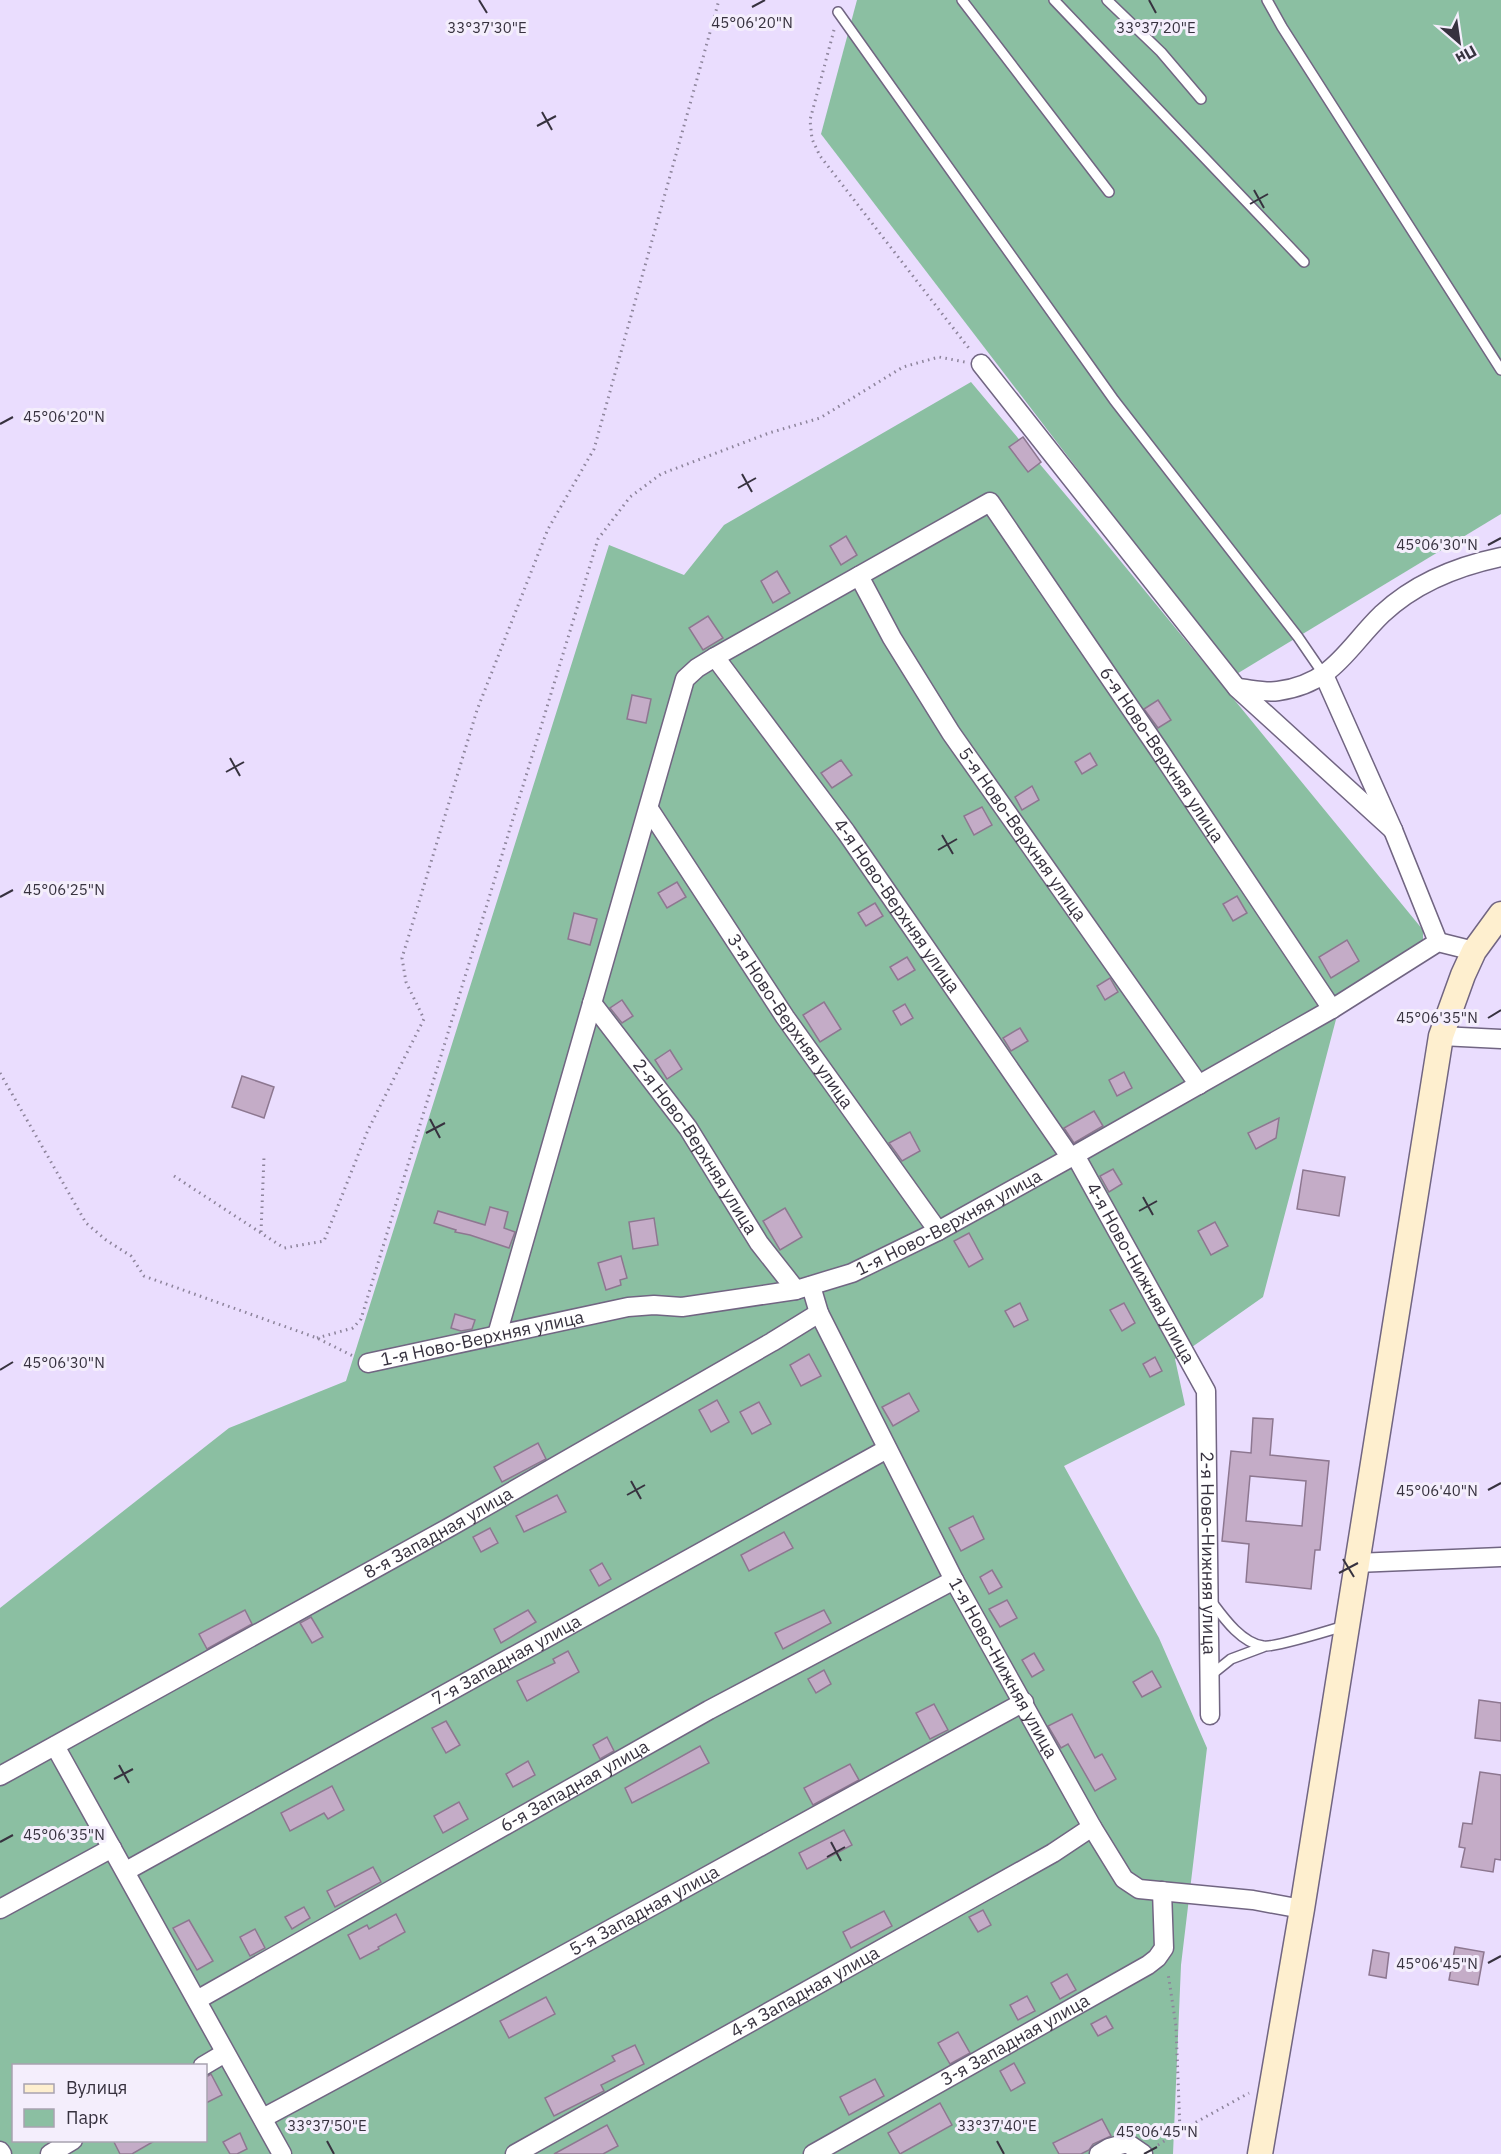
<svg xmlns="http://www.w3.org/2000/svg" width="1501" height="2154" font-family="'IBM Plex Sans',sans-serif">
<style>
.green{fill:#8bbfa2;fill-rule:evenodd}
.building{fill:#c4acc7;stroke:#8d7790;stroke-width:1.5;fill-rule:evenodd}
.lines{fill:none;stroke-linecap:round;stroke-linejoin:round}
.lane-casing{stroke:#716582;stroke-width:12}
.street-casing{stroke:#716582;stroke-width:21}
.secondary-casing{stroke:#716582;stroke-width:27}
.path{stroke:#8d849b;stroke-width:3;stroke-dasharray:1.5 4.5;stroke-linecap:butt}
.lane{stroke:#fff;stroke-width:9}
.street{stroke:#fff;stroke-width:18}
.secondary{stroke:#feefcf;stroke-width:24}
.ticks{fill:none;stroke:#37323f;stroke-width:2}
.labels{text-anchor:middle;stroke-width:6;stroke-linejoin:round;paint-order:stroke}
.street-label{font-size:18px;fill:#37323f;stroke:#f4eefc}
.ticks-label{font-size:15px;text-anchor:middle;fill:#37323f;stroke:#f4eefc;stroke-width:6;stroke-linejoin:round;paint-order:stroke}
</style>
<rect width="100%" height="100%" fill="#eaddfe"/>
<g class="green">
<polygon points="857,0 1501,0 1501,514 1235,675 821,134"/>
<path d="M971 382 1091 525 1423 930V953L1339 1008 1263 1297 1175 1359 1185 1405 1064 1466 1159 1638 1207 1748 1181 1965 1173 2154H0V1608L229 1428 346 1381 609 545 684 575 724 525ZM14 2066H206V2140H14Z"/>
</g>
<g class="building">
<polygon points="1023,437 1041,462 1028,472 1009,447"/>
<polygon points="846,536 857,555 841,565 830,546"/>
<polygon points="777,571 790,593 773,603 761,581"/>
<polygon points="708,616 723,638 703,650 689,628"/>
<polygon points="632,695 651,699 646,723 627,719"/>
<polygon points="1158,700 1171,720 1158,728 1144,709"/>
<polygon points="1090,753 1097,765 1082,774 1075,762"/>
<polygon points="841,760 852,775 832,788 821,773"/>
<polygon points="1032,786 1039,800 1022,810 1015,797"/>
<polygon points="982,807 992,825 974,835 964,816"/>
<polygon points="677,882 686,897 667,908 658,893"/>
<polygon points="1237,896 1247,913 1233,921 1223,904"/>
<polygon points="875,903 883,916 866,926 858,913"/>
<polygon points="574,913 597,919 590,945 568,939"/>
<polygon points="1347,940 1359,961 1331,978 1319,957"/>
<polygon points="907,957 915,970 898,980 890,967"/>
<polygon points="1110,978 1118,992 1105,1000 1097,986"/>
<polygon points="622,1000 633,1016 622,1023 610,1008"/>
<polygon points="824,1002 841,1029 820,1042 803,1015"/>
<polygon points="905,1004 913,1018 901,1025 893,1011"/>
<polygon points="1020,1028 1028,1041 1011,1051 1003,1038"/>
<polygon points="670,1050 682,1069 667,1079 655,1060"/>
<polygon points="1124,1072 1132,1088 1117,1096 1109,1080"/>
<polygon points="242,1076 274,1087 264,1118 232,1107"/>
<polygon points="1094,1111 1103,1126 1074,1143 1064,1128"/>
<polygon points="1279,1118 1276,1138 1256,1149 1248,1133"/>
<polygon points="910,1132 920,1151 902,1161 889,1143"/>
<polygon points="1113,1169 1122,1184 1109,1192 1100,1176"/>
<polygon points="1303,1170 1345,1177 1339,1216 1297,1209"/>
<polygon points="490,1207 508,1212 504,1228 515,1232 509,1248 470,1235 455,1232 456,1230 434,1223 438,1211 485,1225"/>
<polygon points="785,1208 802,1237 780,1250 763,1221"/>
<polygon points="654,1218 658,1245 633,1249 629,1222"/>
<polygon points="1215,1222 1228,1246 1211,1255 1198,1231"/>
<polygon points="969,1233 983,1259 969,1267 954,1241"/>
<polygon points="621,1256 627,1278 620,1280 621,1285 606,1290 598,1263"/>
<polygon points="1020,1303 1028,1320 1014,1327 1005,1311"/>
<polygon points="1124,1303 1135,1323 1122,1331 1110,1310"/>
<polygon points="455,1314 475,1320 472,1329 461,1331 451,1328"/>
<polygon points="809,1354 821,1376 801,1386 790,1365"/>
<polygon points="1155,1357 1162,1371 1150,1377 1143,1364"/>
<polygon points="909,1393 919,1411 893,1426 882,1407"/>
<polygon points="717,1400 729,1422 711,1432 699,1410"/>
<polygon points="759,1402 771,1424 752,1434 740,1412"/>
<path d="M1253 1418 1273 1419 1270 1455 1329 1461 1320 1550H1315L1311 1589 1246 1582 1249 1544 1222 1541 1231 1451 1251 1453ZM1250 1476 1306 1481 1302 1526 1246 1521Z"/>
<polygon points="538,1443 546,1459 502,1482 494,1467"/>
<polygon points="557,1495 566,1512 524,1532 516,1516"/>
<polygon points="973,1516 984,1539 961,1551 949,1528"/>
<polygon points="490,1528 498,1543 481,1552 473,1537"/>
<polygon points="784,1532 793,1548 749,1571 741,1555"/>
<polygon points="602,1563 611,1579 599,1586 590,1570"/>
<polygon points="992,1570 1002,1587 989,1594 980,1577"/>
<polygon points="1007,1600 1017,1618 1000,1627 989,1609"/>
<polygon points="245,1610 252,1624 207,1649 199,1634"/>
<polygon points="528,1610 536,1622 501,1643 494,1629"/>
<polygon points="824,1610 831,1623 783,1649 775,1633"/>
<polygon points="311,1617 323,1637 312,1643 300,1623"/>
<polygon points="568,1651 579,1672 527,1701 517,1681 555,1663 553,1659"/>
<polygon points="1034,1653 1044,1670 1032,1677 1022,1660"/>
<polygon points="824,1670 831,1684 816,1693 808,1679"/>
<polygon points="1152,1671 1161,1687 1142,1697 1133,1682"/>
<polygon points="1479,1700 1501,1703 1501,1741 1475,1738"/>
<polygon points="934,1704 948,1730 930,1739 916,1713"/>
<polygon points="1072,1714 1095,1758 1102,1754 1116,1779 1095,1791 1068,1744 1061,1748 1048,1726"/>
<polygon points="446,1721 460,1745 446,1753 432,1728"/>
<polygon points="607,1737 614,1751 600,1759 593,1745"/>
<polygon points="700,1746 709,1763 632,1803 625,1788"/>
<polygon points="528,1761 535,1775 513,1787 506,1774"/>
<polygon points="850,1764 859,1780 813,1805 804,1788"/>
<polygon points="1480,1772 1501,1775 1501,1860 1495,1859 1493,1872 1461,1867 1465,1848 1459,1847 1463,1823 1472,1824"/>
<polygon points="332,1786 344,1810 328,1819 324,1813 290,1831 281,1813"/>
<polygon points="459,1802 468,1819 443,1833 434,1816"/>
<polygon points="844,1830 852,1845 807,1869 799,1853"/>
<polygon points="373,1867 381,1882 335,1907 327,1891"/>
<polygon points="304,1907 310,1918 292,1929 285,1917"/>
<polygon points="983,1910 991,1925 978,1932 969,1917"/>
<polygon points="884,1911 892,1926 851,1948 843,1932"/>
<polygon points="396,1914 405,1932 378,1947 379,1949 360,1959 348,1935 367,1925 369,1929"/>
<polygon points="189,1920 213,1961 197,1970 173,1928"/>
<polygon points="255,1929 265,1948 250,1956 240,1937"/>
<polygon points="1455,1947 1484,1952 1478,1985 1449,1980"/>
<polygon points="1373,1950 1389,1953 1386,1978 1369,1975"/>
<polygon points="1067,1974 1076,1990 1060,1999 1051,1983"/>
<polygon points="1027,1996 1035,2011 1018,2020 1010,2005"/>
<polygon points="546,1997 555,2014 509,2038 500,2021"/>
<polygon points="1106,2016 1113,2028 1098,2036 1091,2024"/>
<polygon points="958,2032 970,2053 950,2064 938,2043"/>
<polygon points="635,2045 644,2064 601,2085 604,2091 554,2116 545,2098 615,2061 612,2056"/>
<polygon points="1014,2063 1025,2083 1011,2091 1000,2071"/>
<polygon points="211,2074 222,2095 206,2103 206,2077"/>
<polygon points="875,2079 884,2096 849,2115 840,2097"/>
<polygon points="940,2103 952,2125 900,2154 888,2133"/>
<polygon points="1102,2119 1111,2136 1093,2144 1089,2150 1081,2154 1059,2154 1053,2143"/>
<polygon points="607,2125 618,2146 603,2154 554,2154"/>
<polygon points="240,2133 247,2149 237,2154 230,2154 223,2142"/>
<polygon points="113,2140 156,2140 132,2154 120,2154"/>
</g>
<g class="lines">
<defs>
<g id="lane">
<polyline points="962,0 1109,192"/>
<polyline points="1054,0 1304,262"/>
<polyline points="1107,0 1161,52 1201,99"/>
<polyline points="1267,0 1282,27 1501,370"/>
<polyline points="838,12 1114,400 1298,637 1324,675"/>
<path d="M1211 1601C1223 1617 1241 1643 1263 1646 1272 1648 1331 1630 1344 1626"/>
<polyline points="1211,1675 1231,1659 1263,1647"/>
</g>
<g id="street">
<polyline points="981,364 1237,688 1393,830"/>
<path id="s1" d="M859 576 892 638 951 733 1199 1085"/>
<path id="s2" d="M715 657 846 832 1071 1158"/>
<polyline points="1324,675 1393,830 1438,942"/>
<path d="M1237 688C1250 689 1265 693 1278 691 1334 683 1346 649 1382 614 1415 583 1458 566 1501 557"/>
<path id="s3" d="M649 809 785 1017 938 1231"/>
<path id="s4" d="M592 1003 688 1128 759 1243 796 1290"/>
<polyline points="1441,1036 1501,1039"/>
<path id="s5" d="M1075 1155 1206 1391 1210 1715"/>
<path id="s6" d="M811 1286 819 1313 954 1580 1092 1827 1124 1879 1139 1889 1253 1900 1302 1909"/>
<path id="s7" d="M497 1335 685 679 697 668 715 657 990 502 1159 750 1332 1009"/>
<path id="s8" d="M368 1363 628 1307 654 1305 682 1307 796 1290 852 1273 938 1231 1075 1155 1332 1009 1438 942 1474 951"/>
<polyline points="1356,1563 1501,1557"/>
<polyline points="55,1746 282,2154"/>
<path id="s9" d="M0 1776 450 1527 772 1342 819 1313"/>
<path id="s10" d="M126 1871 887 1449"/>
<polyline points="0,1909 112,1848"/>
<path id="s11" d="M197 2000 709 1710 954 1580"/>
<polyline points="203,2066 225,2053"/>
<path id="s12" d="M263 2118C518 1982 770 1840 1024 1702"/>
<polyline points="0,2151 2,2154"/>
<polyline points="50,2154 73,2140"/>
<path id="s13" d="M515 2154 1053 1853 1092 1827"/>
<path id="s14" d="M813 2154 1148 1965 1157 1958 1164 1948 1162 1891"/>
<polyline points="1099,2154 1109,2148 1127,2143 1143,2154"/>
</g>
<polyline id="secondary" points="1260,2154 1302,1909 1441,1036 1463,975 1474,951 1501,914"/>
</defs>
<use href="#lane" class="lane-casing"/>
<use href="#street" class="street-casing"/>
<use href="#secondary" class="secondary-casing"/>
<g class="path">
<polyline points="834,30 810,120 812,139 820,156 971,351"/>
<polyline points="0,1073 86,1223 106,1240 131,1256 144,1276 317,1338 353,1356"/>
<polyline points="174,1176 284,1248 324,1241 368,1130 424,1019 406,982 402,958 477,710 548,529 594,449 719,0"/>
<polyline points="261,1232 264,1157"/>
<polyline points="317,1338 353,1328 361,1319 598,539 630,497 661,474 769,433 820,418 903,367 939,357 965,362"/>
<polyline points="1180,2131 1249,2093"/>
<polyline points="1158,2145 1180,2131 1176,2026 1168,1973"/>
</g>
<use href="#lane" class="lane"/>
<use href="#street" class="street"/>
<use href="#secondary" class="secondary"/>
</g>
<path class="ticks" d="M479 0 487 13M1149 0 1156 13M752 7 765 0M542 112 552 130M537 126 556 116M1254 190 1264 208M1250 204 1268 194M0 424 13 417M742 474 752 492M738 488 756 478M1488 545 1501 538M230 758 240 776M226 772 244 762M942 835 953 854M938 850 957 839M0 897 13 890M1488 1018 1501 1010M430 1119 440 1138M426 1133 445 1123M1143 1197 1153 1215M1139 1211 1157 1201M0 1370 13 1362M631 1481 641 1499M1488 1490 1501 1483M627 1495 645 1485M1343 1559 1354 1577M1339 1573 1358 1563M119 1765 129 1783M114 1779 133 1769M0 1842 13 1835M831 1842 841 1861M827 1857 845 1847M1488 1963 1501 1956M327 2141 334 2154M997 2141 1004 2154M1144 2154 1157 2147"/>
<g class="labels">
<g class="street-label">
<text dy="6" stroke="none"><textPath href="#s7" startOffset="1341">6-я Ново-Верхняя улица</textPath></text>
<text dy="6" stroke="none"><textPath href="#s1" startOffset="306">5-я Ново-Верхняя улица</textPath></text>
<text dy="6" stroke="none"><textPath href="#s2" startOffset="308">4-я Ново-Верхняя улица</textPath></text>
<text dy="6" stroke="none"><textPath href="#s3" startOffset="255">3-я Ново-Верхняя улица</textPath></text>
<text dy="6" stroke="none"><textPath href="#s4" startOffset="177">2-я Ново-Верхняя улица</textPath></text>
<text dy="6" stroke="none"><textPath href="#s8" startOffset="603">1-я Ново-Верхняя улица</textPath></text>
<text dy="6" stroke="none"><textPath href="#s5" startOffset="135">4-я Ново-Нижняя улица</textPath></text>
<text dy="6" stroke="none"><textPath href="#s8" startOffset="117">1-я Ново-Верхняя улица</textPath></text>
<text dy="6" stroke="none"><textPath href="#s9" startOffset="501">8-я Западная улица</textPath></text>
<text dy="6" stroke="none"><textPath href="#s5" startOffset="432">2-я Ново-Нижняя улица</textPath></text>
<text dy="6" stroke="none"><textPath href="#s10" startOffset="435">7-я Западная улица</textPath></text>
<text dy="6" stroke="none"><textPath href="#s6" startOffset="428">1-я Ново-Нижняя улица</textPath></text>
<text dy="6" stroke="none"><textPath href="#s11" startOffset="434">6-я Западная улица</textPath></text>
<text dy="6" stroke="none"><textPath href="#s12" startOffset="434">5-я Западная улица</textPath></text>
<text dy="6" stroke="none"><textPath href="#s13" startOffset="332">4-я Западная улица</textPath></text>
<text dy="6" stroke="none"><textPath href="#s14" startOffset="232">3-я Западная улица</textPath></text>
</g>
</g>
<g class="ticks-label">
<text x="752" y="28">45°06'20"N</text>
<text x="487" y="33">33°37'30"E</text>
<text x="1156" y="33">33°37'20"E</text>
<text x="64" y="422">45°06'20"N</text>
<text x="1437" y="550">45°06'30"N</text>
<text x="64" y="895">45°06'25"N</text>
<text x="1437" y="1023">45°06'35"N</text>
<text x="64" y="1368">45°06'30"N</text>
<text x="1437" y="1496">45°06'40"N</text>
<text x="64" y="1840">45°06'35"N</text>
<text x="1437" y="1969">45°06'45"N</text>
<text x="327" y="2131">33°37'50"E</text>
<text x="997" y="2131">33°37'40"E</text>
<text x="1157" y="2137">45°06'45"N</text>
</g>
<rect x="12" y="2064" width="195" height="78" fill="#f4eefc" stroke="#a8a3b0" stroke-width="1.5"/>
<rect x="24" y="2084" width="30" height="9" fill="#feefcf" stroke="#a8a3b0" stroke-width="1.5"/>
<text x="66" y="2094" font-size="18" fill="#37323f">Вулиця</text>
<rect x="24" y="2109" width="30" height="18" fill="#8bbfa2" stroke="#a8a3b0" stroke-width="1.5"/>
<text x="66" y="2124" font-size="18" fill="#37323f">Парк</text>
<g transform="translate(1459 42) rotate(151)" stroke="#f4eefc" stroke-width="4.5" paint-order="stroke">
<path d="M0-4.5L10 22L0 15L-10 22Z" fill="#37323f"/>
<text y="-9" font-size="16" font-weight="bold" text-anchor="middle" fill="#37323f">Пн</text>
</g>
</svg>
